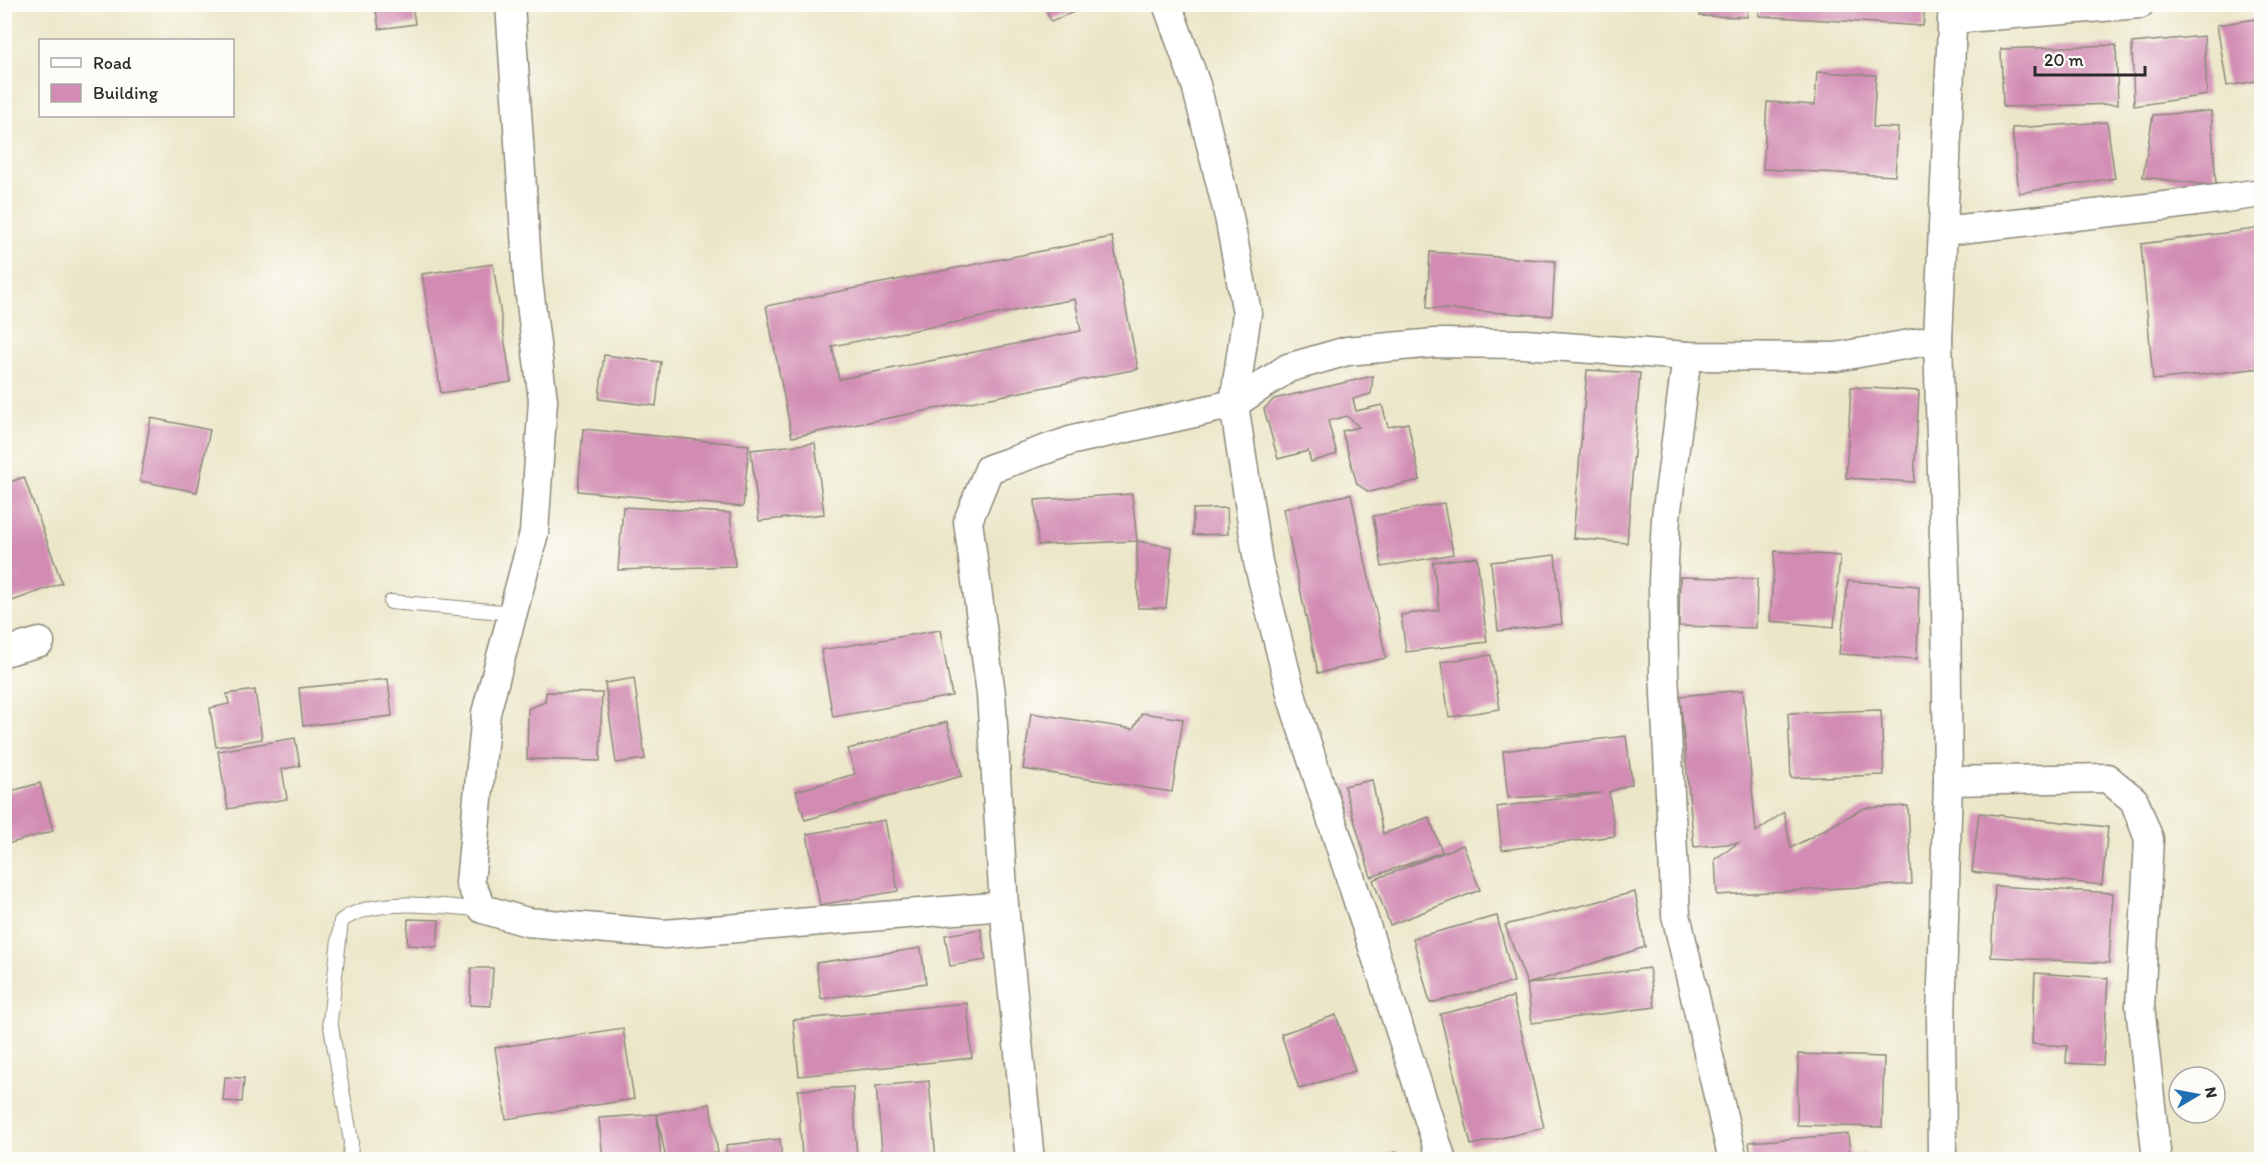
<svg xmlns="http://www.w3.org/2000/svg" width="2266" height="1164" font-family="Itim,sans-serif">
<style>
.building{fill:#d28cb3;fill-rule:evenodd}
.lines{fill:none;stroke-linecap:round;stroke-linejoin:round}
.lane-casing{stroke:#8b887a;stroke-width:16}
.street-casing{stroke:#8b887a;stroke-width:31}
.lane{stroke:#fff;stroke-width:14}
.street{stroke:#fff;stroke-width:28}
</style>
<rect width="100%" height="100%" fill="#fdfcf7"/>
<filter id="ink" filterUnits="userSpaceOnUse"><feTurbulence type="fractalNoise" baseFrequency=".0167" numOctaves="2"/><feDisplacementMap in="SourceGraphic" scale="12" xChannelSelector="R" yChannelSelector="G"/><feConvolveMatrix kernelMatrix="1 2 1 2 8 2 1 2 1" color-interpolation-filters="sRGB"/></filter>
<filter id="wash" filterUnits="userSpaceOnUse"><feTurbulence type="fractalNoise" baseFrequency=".008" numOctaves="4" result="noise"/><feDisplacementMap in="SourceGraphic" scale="24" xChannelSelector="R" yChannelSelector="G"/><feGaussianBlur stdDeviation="1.35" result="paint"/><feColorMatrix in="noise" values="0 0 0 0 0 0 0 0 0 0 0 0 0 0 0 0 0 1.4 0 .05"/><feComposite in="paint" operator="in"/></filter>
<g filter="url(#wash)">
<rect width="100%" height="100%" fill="#ebe6c8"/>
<g id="blocks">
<g class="building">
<polygon points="375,4 412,4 415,24 379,29"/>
<polygon points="1044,4 1092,4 1092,5 1051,21"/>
<polygon points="1700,4 1748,4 1747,17 1700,16"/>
<polygon points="1759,4 1925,4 1923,26 1759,16"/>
<polygon points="2262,18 2262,80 2227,86 2217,25"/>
<polygon points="2204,36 2207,95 2134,106 2132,43"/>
<polygon points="2116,45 2118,104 2003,107 2001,49"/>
<polygon points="1817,72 1876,75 1873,127 1898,128 1895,176 1763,169 1767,102 1815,105"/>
<polygon points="2211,111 2216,186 2143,177 2153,115"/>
<polygon points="2107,122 2115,178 2019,193 2012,128"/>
<polygon points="2262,228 2262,368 2153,380 2141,244"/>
<path d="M1112 237 1138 369 792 437 766 306ZM1075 299 1081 331 839 379 832 346Z"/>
<polygon points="1430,252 1555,261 1552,316 1427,308"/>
<polygon points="493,264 511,382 441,393 422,274"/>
<polygon points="604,355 661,362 656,406 599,399"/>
<polygon points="1587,370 1640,373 1627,543 1573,538"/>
<polygon points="1373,376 1371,394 1353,399 1356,411 1382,405 1388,427 1408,423 1420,480 1369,492 1357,484 1342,431 1359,427 1347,416 1328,421 1337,454 1311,462 1308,451 1278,459 1264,409 1274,399"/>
<polygon points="1851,387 1919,391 1914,482 1846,478"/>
<polygon points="151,418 210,430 197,492 140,481"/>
<polygon points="583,429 749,445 743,507 578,491"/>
<polygon points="815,443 824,514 759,521 751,450"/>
<polygon points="24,477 62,583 4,604 4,484"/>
<polygon points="1132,494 1137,541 1038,545 1035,500"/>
<polygon points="1351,494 1386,658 1318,673 1283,509"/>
<polygon points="1444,503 1453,554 1382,567 1373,516"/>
<polygon points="623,507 730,513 735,566 618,570"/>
<polygon points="1227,508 1228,534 1193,535 1193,509"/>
<polygon points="1137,541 1172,547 1166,608 1138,608"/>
<polygon points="1775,551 1840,556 1834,627 1770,621"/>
<polygon points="1555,555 1562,624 1498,631 1491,562"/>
<polygon points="1477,557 1487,642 1406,652 1401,615 1439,610 1433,562"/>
<polygon points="1680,577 1757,579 1756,628 1679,626"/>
<polygon points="1848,581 1919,586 1917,659 1839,654"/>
<polygon points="940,630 952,696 833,717 821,650"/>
<polygon points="1491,655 1500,709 1449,717 1441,662"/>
<polygon points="634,678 645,759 616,763 605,683"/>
<polygon points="388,679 392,716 303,726 299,688"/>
<polygon points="255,690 262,739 216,747 210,708 229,704 227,694"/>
<polygon points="1743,690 1756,832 1784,812 1791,848 1864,808 1908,806 1912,884 1717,895 1715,859 1738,843 1694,847 1680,696"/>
<polygon points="546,692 602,693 600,761 527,759 528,709 545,702"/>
<polygon points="1881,710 1884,775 1791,778 1788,713"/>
<polygon points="1031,713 1133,729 1142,713 1183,719 1172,792 1023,769"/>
<polygon points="947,722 962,776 805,820 796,791 855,774 848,749"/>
<polygon points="1626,736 1632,784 1609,792 1615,836 1502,850 1497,807 1601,793 1508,798 1503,751"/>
<polygon points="295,738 300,766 282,769 287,799 228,809 218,751"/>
<polygon points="1372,780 1383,834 1429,817 1442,852 1371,877 1344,786"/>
<polygon points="40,783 53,831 4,845 4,793"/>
<polygon points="1979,813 2108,827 2102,885 1972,872"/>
<polygon points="885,820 898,891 820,905 807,834"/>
<polygon points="1463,845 1480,890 1390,925 1373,880"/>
<polygon points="1995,886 2113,893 2109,963 1991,957"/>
<polygon points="1635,892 1645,947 1527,984 1505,925"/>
<polygon points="1497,916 1514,982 1430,1003 1413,938"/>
<polygon points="408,919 439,920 437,947 407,945"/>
<polygon points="981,929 986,960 950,966 945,935"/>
<polygon points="921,948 926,983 821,999 816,963"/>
<polygon points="471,968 493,968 491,1006 470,1005"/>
<polygon points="1649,968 1655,1007 1532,1023 1527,984"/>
<polygon points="2035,973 2108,978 2103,1065 2066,1063 2067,1046 2032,1044"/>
<polygon points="1513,997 1544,1128 1471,1145 1440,1014"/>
<polygon points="967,1003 972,1058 799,1076 793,1020"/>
<polygon points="1336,1015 1355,1071 1299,1089 1281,1034"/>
<polygon points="623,1028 634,1099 506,1119 495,1048"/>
<polygon points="1798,1054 1884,1057 1882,1127 1797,1125"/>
<polygon points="225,1077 244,1078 242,1102 223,1101"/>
<polygon points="929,1081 936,1160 883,1160 876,1086"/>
<polygon points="853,1087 857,1160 802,1160 798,1090"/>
<polygon points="710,1104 718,1153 666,1160 657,1114 661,1160 603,1160 599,1118 657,1114"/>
<polygon points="1848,1134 1850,1155 1866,1154 1866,1160 1751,1160 1749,1142"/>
<polygon points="780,1139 782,1160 727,1160 726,1145"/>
<polygon points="1397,1152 1399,1160 1368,1160 1367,1159"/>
<polygon points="1551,1154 1552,1160 1532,1160 1532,1159"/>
</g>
</g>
</g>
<g filter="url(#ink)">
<use href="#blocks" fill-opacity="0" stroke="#8b887a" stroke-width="1.5"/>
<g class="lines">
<defs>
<g id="lane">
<polyline points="391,602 513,613"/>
<path d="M350 1160 351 1141 330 1021 341 921C376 895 441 907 483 909"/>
</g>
<g id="street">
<polyline points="510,4 528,280 543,400 534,533 486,713 470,883 483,909 527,922 665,934 1004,906"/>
<polyline points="1167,4 1196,85 1229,217 1247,313 1234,404 1258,562 1293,701 1442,1160"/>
<polyline points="1952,19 2140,4"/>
<polyline points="1943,231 2165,206 2262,193"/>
<polyline points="1687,356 1666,517 1663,582 1664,673 1676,915 1733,1160"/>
<polyline points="4,652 40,642"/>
<polyline points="1948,781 2107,778 2134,800 2149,839 2140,1006 2157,1160"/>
<polyline points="1030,1160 1004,906 991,694 968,521 989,469 1073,440 1234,404 1288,368 1347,351 1435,343 1525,344 1687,356 1836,357 1938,339"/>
<polyline points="1942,1160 1941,1019 1948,781 1946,604 1938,339 1953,4"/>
</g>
</defs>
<use href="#lane" class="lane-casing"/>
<use href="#street" class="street-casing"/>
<use href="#lane" class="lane"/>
<use href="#street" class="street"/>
</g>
</g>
<rect width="2266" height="1164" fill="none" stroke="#fdfcf7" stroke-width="24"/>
<rect x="39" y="39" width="195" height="78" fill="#fdfcf7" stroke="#a9a8a5" stroke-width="1.5"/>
<rect x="51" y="58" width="30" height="9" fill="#ffffff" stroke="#a9a8a5" stroke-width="1.5"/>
<text x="93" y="69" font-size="18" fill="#2b2b2b">Road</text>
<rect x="51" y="84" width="30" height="18" fill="#d28cb3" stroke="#a9a8a5" stroke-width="1.5"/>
<text x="93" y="99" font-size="18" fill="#2b2b2b">Building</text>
<g transform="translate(2197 1095) rotate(80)"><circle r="28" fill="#fdfcf7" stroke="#a9a8a5" stroke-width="1.5"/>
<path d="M0-4.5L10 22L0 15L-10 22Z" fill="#1f6fb2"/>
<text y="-9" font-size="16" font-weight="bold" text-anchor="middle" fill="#2b2b2b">N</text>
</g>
<path d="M2035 66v9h110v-9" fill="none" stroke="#2b2b2b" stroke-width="3"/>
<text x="2044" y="66" font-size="18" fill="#2b2b2b" stroke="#fdfcf7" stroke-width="4.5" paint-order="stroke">20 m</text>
</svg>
